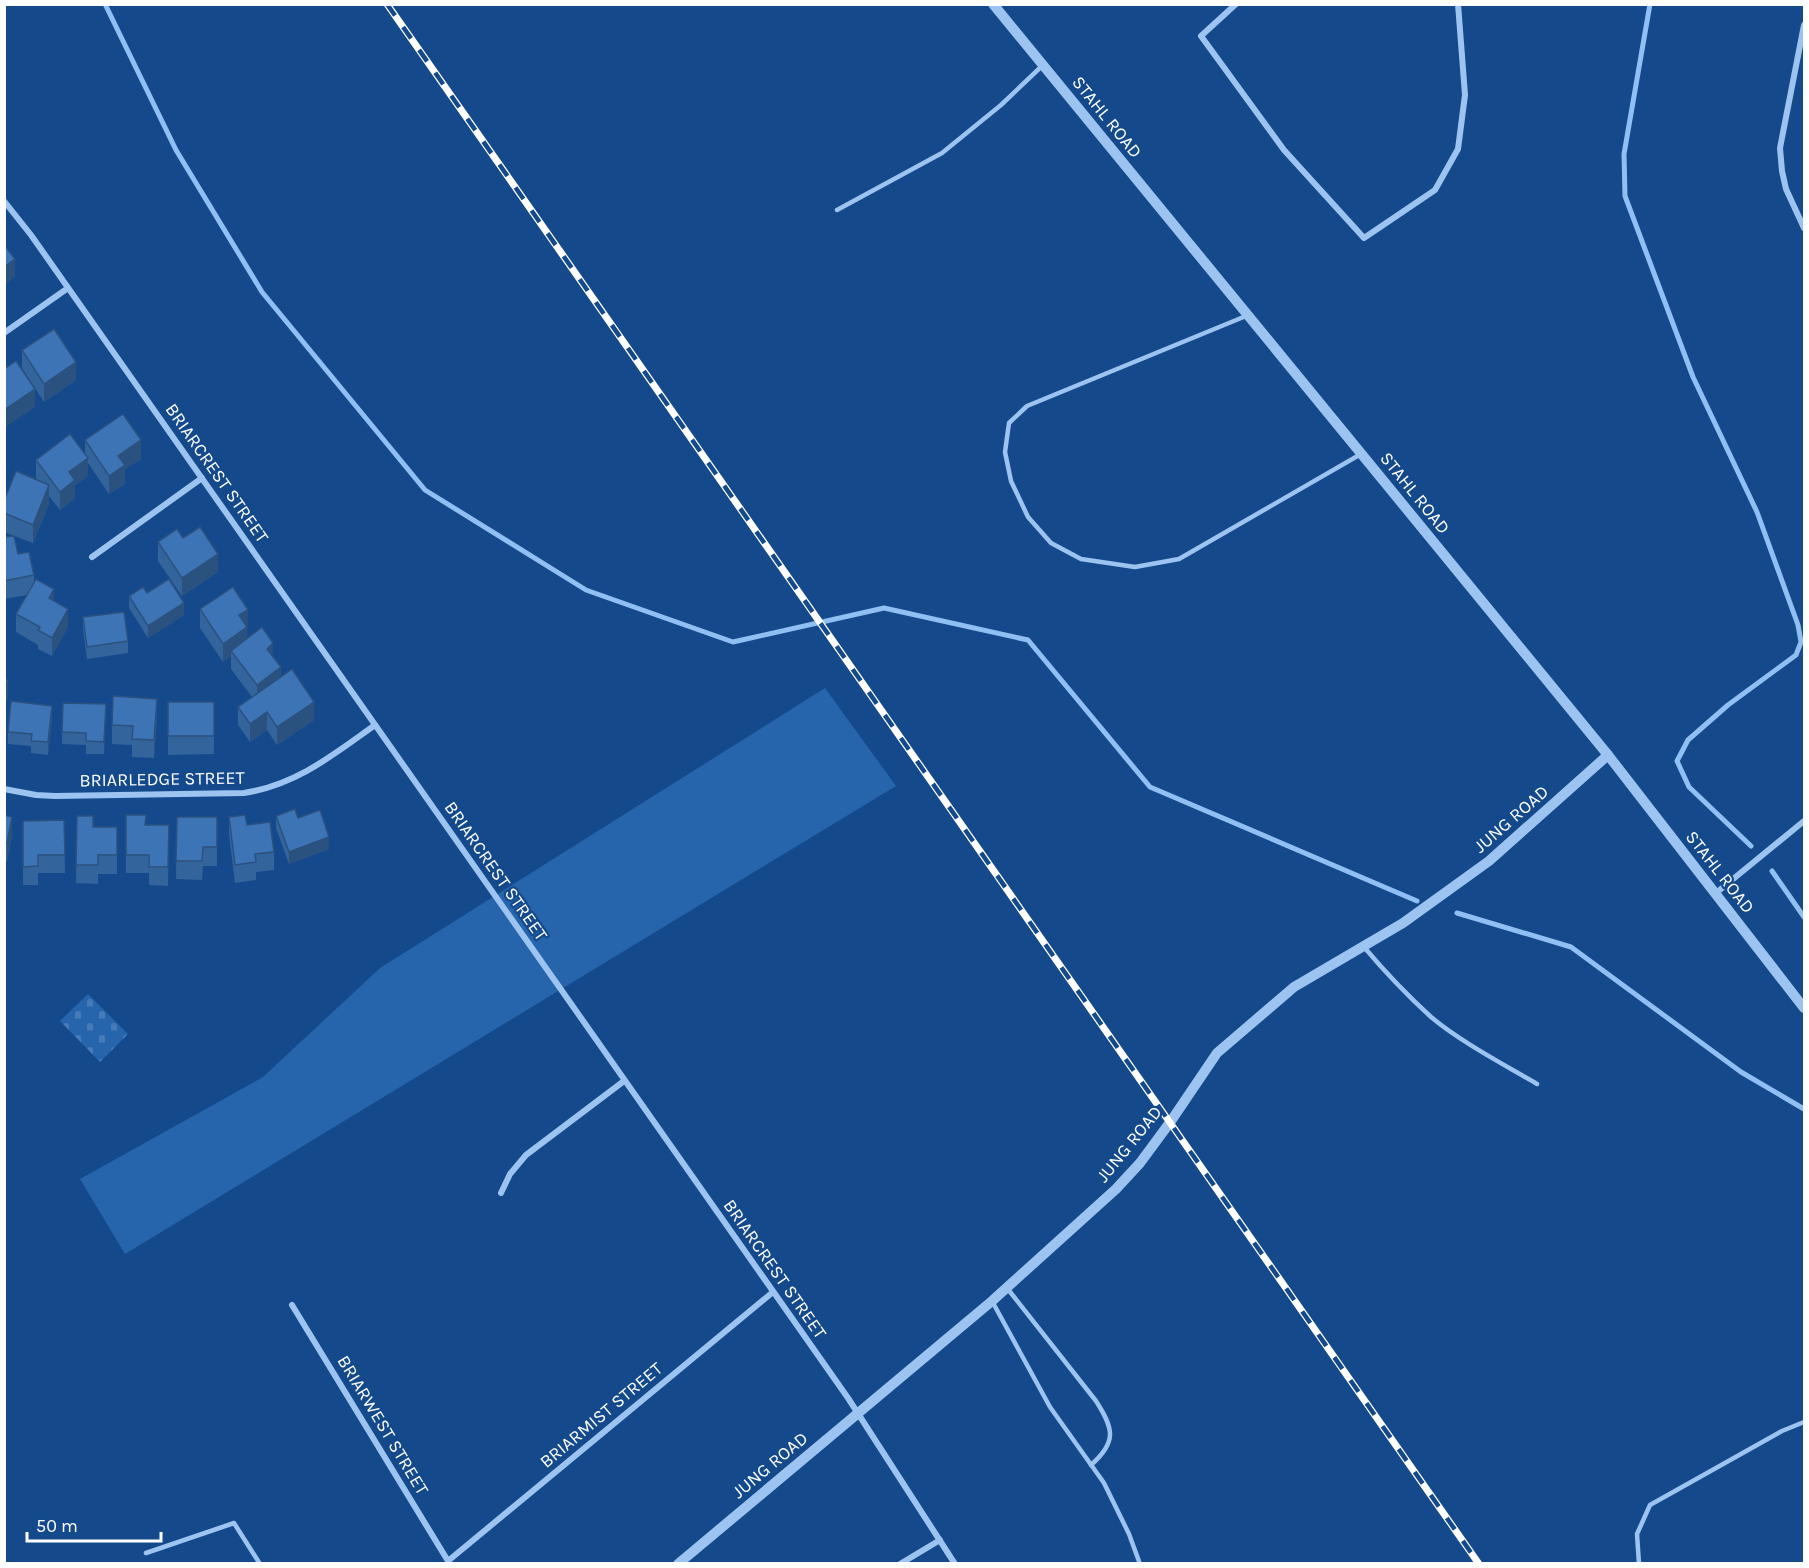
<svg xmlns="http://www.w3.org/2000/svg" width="1809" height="1568" font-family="Karla,sans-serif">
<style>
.green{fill:#2664ab}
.cemetery{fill:url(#cemetery-stones)}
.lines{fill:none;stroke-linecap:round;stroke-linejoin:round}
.stream{stroke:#8fbff3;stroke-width:5}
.service{stroke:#9dc4f0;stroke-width:4.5}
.minor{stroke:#9dc4f0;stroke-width:6}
.tertiary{stroke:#9dc4f0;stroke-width:10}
.rail-casing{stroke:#fff;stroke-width:7}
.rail{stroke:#144a8c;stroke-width:4.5;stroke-dasharray:14;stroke-linecap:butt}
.wall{fill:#34649c}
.shaded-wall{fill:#2b517f}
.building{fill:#3d74b5;stroke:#2b517f;stroke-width:1.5}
.labels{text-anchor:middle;stroke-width:4.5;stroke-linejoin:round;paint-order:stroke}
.street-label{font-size:18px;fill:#fff;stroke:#144a8c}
</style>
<defs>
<pattern id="cemetery-stones" width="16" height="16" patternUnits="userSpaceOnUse" patternTransform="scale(1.5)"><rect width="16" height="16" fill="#2664ab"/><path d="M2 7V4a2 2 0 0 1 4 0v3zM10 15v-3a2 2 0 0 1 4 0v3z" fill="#477bb8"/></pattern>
</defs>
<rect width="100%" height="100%" fill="#144a8c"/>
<polygon class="green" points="825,688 896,786 125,1254 80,1179 263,1077 380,968"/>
<polygon class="cemetery" points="88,994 128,1034 100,1062 60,1021"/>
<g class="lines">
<g class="stream">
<polyline points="105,4 176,150 262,292 425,490 586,590 733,642 884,608 1028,640 1150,787 1417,901"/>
<polyline points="1650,4 1624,154 1625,196 1693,377 1757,512 1798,625 1801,642 1796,655 1728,705 1688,740 1677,761 1689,787 1751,846"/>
<polyline points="1772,871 1804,917"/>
<polyline points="1457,913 1571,947 1741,1072 1804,1109"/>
</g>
<g class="service">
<polyline points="837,210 942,153 1001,105 1043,65"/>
<polyline points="1246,316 1027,406 1009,423 1005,452 1011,481 1028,517 1051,543 1081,559 1135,567 1179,559 1361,454"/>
<path d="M1364 947C1385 972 1407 995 1431 1017 1461 1042 1503 1064 1537 1084"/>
<path d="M1007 1288 1096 1401C1114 1429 1117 1442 1091 1465"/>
<polyline points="992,1301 1050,1407 1104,1483 1129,1534 1140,1564"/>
<polyline points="146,1553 234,1523 260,1564"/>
<polyline points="1639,1564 1637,1534 1650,1505 1782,1431 1804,1422"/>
</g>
<g class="minor">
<polyline points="1236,4 1201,36 1284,150 1364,238 1435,190 1458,149 1465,95 1458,4"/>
<polyline points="1804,25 1780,148 1782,171 1786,189 1804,228"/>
<polyline points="4,201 31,235 848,1398 955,1564"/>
<polyline points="4,333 68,288"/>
<polyline points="92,557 202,478"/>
<path d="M4 789 36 795 55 796 244 793C296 785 333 755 375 725"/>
<polyline points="1716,893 1804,821"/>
<polyline points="501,1193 510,1174 526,1155 624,1081"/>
<polyline points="292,1305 448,1561 773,1292"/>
<polyline points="900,1564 940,1540"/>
</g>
<g class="tertiary">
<polyline points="993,4 1608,755 1804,1008"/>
<polyline points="678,1564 992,1301 1116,1189 1140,1163 1171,1121 1217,1053 1294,987 1403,923 1489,861 1608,755"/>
</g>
<defs>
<polyline id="rail" points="387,4 1479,1564"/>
</defs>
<use href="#rail" class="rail-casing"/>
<use href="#rail" class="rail"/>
</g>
<g class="wall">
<polygon points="22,350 76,380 44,402 22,368"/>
<polygon points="85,440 141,459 125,469 125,484 109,494 88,463 88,476 75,485 75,498 60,510 49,496 49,504 33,543 14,536 18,554 34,575 34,582 54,601 68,627 52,656 38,649 38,645 16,632 16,614 27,595 4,599 4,537 14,536 4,532 4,495 6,496 38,481 36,478 36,460 85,454"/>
<polygon points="183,538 218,572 182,596 158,561 158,542"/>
<polygon points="147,593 184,615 148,638 129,608 129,596"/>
<polygon points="200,609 248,628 247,628 247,638 273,658 281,677 314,720 277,745 267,730 250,742 238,725 238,707 252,697 231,669 231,656 223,662 200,628"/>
<polygon points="83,617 128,641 128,653 87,659 83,629"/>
<polygon points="168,702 214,702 214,754 168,755"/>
<polygon points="63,703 106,704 104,754 86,754 86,745 62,744"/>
<polygon points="157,717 154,758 132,757 132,745 112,744 112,725"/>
<polygon points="52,718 48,755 31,753 31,746 8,744 8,732"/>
<polygon points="4,815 12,835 7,861 4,861"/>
<polygon points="126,815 146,825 169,825 168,886 149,885 149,873 126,873"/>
<polygon points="77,816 93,827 117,827 117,874 98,874 98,884 76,883"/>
<polygon points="276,816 298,818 329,849 289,864 276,828"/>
<polygon points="177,817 217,817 217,866 203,866 202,880 176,879"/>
<polygon points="229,817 247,825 274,852 274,870 256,872 256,880 235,883 229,835"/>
<polygon points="64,820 65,873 38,873 38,885 23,885 23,821"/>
</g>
<g class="shaded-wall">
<polygon points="15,259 15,277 4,285 4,267"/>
<polygon points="76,362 76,380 44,402 44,384"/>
<polygon points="35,389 35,407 4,428 4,410"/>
<polygon points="141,440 141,459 125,469 125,484 109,494 109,476 118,456"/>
<polygon points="88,458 88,476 75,485 75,498 60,510 60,492 69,472"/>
<polygon points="49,485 49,504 33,543 33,525"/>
<polygon points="218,554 218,572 182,596 182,578"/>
<polygon points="54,589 54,608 49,598"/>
<polygon points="184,603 184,615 148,638 148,626"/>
<polygon points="68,609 68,627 52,656 52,638"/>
<polygon points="248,610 247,645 231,651 231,656 223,662 223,644 239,615"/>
<polygon points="273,643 273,662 267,649"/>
<polygon points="281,667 281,686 257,704 257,685"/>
<polygon points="8,680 8,698 4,705 4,686"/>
<polygon points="157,699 157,717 154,758 154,740"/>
<polygon points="314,702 314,720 277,745 277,727"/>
<polygon points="52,706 52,718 48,755 48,742"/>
<polygon points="267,712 267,730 250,742 250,724"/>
<polygon points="12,817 12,835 7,861 7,843"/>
<polygon points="329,837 329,849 289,864 289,852"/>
</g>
<g class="building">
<polygon points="4,245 15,259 4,267"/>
<polygon points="54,329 76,362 44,384 22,350"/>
<polygon points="16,361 35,389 4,410 4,369"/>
<polygon points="123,414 141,440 118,456 125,465 109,476 85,440"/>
<polygon points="70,434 88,458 69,472 75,480 60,492 36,460"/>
<polygon points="16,471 49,485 33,525 4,513 4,495 6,496"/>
<polygon points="200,527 218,554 182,578 158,542 177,529 183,538"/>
<polygon points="14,536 18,554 29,552 34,575 4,581 4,537"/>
<polygon points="36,579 54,589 49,598 68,609 52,638 38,630 40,627 16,614"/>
<polygon points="169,579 184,603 148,626 129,596 143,587 147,593"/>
<polygon points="233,587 248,610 239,615 247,627 223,644 200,609"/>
<polygon points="124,612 128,641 87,647 83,617"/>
<polygon points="262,627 273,643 267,649 281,667 257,685 231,651"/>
<polygon points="292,669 314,702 277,727 267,712 250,724 238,707"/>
<polygon points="4,678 8,680 4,686"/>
<polygon points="113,696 157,699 154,740 132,739 133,726 112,725"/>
<polygon points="11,701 52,706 48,742 31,741 32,734 8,732"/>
<rect x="168" y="702" width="46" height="34"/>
<polygon points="63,703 106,704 104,742 86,741 86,733 62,732"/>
<polygon points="295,809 298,818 320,810 329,837 289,852 276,816"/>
<polygon points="4,815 12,817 7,843 4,842"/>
<polygon points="126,815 146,815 145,825 169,825 168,867 149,867 149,855 126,855"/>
<polygon points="245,815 247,825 270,822 274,852 255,854 256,862 235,865 229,817"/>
<polygon points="77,816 93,816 93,827 117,827 117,855 98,855 98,865 76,865"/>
<polygon points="177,817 217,817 217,847 203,847 202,861 176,861"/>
<polygon points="64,820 65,855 38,855 38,866 23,867 23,821"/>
</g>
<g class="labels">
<g class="street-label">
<text transform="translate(1107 117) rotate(51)" y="6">STAHL ROAD</text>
<text transform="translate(217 473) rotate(55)" y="6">BRIARCREST STREET</text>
<text transform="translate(1415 493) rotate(51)" y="6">STAHL ROAD</text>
<text transform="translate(162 779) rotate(-1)" y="6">BRIARLEDGE STREET</text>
<text transform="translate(1511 819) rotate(-41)" y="6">JUNG ROAD</text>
<text transform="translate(496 871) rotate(55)" y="6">BRIARCREST STREET</text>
<text transform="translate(1720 872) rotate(52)" y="6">STAHL ROAD</text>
<text transform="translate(1129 1144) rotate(-51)" y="6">JUNG ROAD</text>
<text transform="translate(775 1269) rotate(55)" y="6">BRIARCREST STREET</text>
<text transform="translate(601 1415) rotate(-40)" y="6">BRIARMIST STREET</text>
<text transform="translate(383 1425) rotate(59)" y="6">BRIARWEST STREET</text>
<text transform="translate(770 1465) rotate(-40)" y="6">JUNG ROAD</text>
</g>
</g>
<rect width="1809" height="1568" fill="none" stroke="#ffffff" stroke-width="12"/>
<path d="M27 1532v9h134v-9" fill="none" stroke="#ffffff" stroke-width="3"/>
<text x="36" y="1532" font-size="18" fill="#ffffff" stroke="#144a8c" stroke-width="4.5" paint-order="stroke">50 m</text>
</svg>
